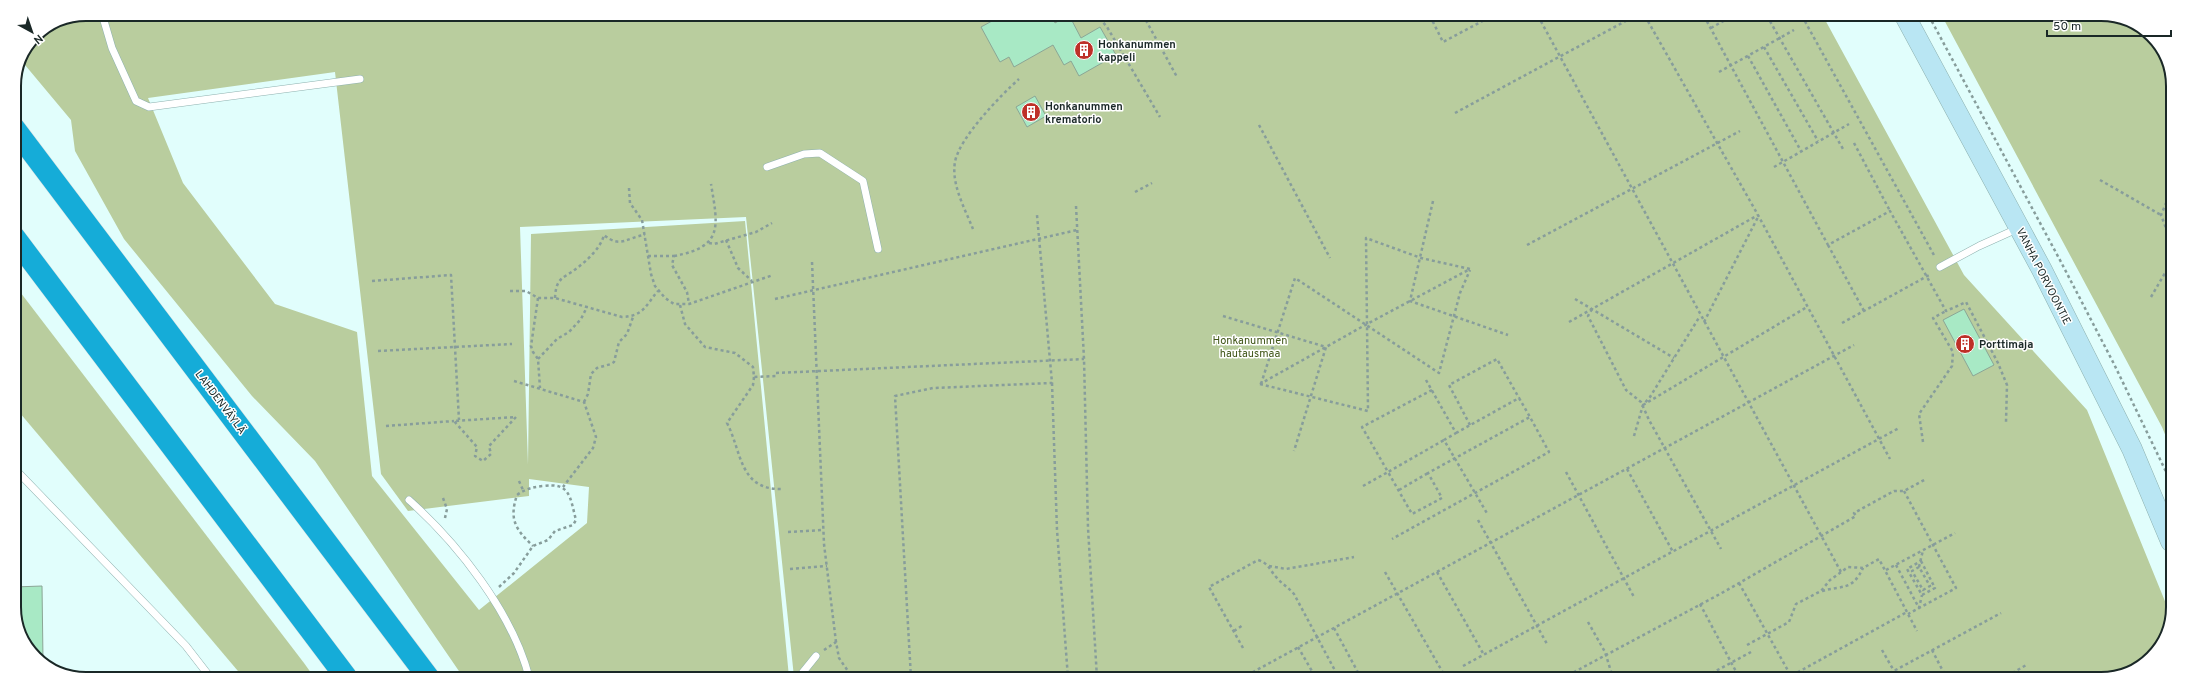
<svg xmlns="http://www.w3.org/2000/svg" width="2187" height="693" font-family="Overpass,sans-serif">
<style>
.green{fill:#b9cd9e;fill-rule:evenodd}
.building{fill:#a8e9c5;stroke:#8ba696}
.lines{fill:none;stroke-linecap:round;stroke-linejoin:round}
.service-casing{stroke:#8eb1af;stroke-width:8}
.secondary-casing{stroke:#8eb1af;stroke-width:21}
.motorway-casing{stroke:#dfe1e1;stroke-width:23}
.path{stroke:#879d9b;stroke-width:2.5;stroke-dasharray:3 3;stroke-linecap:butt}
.service{stroke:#fff;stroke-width:7}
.secondary{stroke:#b9e6f3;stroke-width:20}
.motorway{stroke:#15acd8;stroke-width:22}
.labels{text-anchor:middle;stroke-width:3;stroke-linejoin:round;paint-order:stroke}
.poi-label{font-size:11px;font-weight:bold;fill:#1a2827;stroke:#fff;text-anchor:start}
.street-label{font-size:11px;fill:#1a2827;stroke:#fff}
.park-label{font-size:11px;fill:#405618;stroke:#fff}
.rim{fill:none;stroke:#1a2827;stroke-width:2}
</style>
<rect width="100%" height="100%" fill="#e1fefc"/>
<g class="green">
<path d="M86 14 1823 16 1964 275 2087 410 2171 616 2170 626 2145 664 2101 679 794 677 746 217 520 227 528 465 531 234 745 221 789 677H463L315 461 252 396 124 239 75 151 71 120 20 59C41 26 48 22 86 14ZM335 72 381 474 408 511 529 496V479L589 487 587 523 479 610 372 476 357 332 275 304 183 183 148 98Z"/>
<polygon points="1942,16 2120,17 2158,42 2173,81 2171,449 2162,427"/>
<polygon points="14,284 304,663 314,677 243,677 14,406"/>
</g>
<g class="building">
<polygon points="1003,15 1051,15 1055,23 1069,15 1081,38 1100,27 1116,55 1079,76 1071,61 1064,65 1053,45 1014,67 1009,57 1000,62 981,27"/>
<polygon points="1035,96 1046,116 1027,127 1016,107"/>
<polygon points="1964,309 1994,365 1973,376 1943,320"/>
<polygon points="42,586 43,660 29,651 14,612 14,587"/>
</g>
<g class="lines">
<defs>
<g id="service">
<polyline points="102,14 112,48 136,101 149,107 360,79"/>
<polyline points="767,167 804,154 820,153 863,181 878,249"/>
<polyline points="1940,267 1979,246 2019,228"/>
<polyline points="14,468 186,646 210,677"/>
<path d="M409 500C458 544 512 612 529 677"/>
<polyline points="799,677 816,656"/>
</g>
<polyline id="secondary" points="1905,16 2042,270 2132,449 2171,542"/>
<g id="motorway">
<polyline points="14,128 428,677"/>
<polyline points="14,237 346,677"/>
</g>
</defs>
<use href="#service" class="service-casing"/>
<use href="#secondary" class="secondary-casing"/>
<use href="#motorway" class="motorway-casing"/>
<g class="path">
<polyline points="1075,15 1102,21 1107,27 1160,117"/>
<polyline points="1143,15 1177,77"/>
<polyline points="1430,16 1443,42 1492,16"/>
<polyline points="1538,16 1841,572"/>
<polyline points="1645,16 1758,215 1890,459"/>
<polyline points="1704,16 1828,245 1890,211 1946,311 1966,302 1998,363 2007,385 2006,422"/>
<polyline points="1767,16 1843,149"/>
<polyline points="1802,16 1935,257"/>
<polyline points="1929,16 2061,262 2114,364 2171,482"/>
<polyline points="1711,28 1732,16"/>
<polyline points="1764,47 1818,141"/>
<polyline points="1748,56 1801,151"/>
<polyline points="1719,72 1794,30"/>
<polyline points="1455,113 1635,16"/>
<polyline points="1259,125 1330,258"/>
<polyline points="1854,143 1890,211"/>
<polyline points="1774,167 1849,124"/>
<polyline points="2100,180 2161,215"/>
<polyline points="629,188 630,203 642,220 651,274 655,286 665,298 674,304 689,304 773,275"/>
<polyline points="1135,192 1152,183"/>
<polyline points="1433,201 1410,301 1508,335"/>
<polyline points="1076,206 1084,359 1088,528 1097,678"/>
<path d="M973 229C965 209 951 184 955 162 959 138 1001 95 1019 79"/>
<polyline points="726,240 738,268 752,281"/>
<polyline points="709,243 714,244 756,232 772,223"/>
<polyline points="2172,244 2161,215 2172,189"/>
<polyline points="1527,245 1740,131"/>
<polyline points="1828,245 1864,311"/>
<polyline points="648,256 674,256 672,265 687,292 689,304"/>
<path d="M674 256C724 247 718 226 711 184"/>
<polyline points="812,262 824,544 836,642"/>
<polyline points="372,281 451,275 459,420"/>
<path d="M510 291H526L538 298H555L622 317C644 316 645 306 658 291"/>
<polyline points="2151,297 2172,261"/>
<polyline points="538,298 531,346 533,352 538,359 540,388"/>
<path d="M555 298C556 277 563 279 577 268 588 260 601 247 604 235 621 249 627 237 645 235"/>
<polyline points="775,299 1077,230"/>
<polyline points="1575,299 1674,358"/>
<polyline points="680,305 685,324 705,347 735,353 753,367 754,377 776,376"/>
<polyline points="1592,309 1588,316 1626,390 1641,402 1649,420 1721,549"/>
<polyline points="1223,316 1326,347 1294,451"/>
<polyline points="1569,322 1758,215"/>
<polyline points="1704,322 1758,217"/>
<polyline points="1842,323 1931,274"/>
<polyline points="378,351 512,344"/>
<polyline points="538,359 557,339 569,332 581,319 587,307"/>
<polyline points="776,373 1084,359"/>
<path d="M754 377 753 385 727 423C742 452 739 490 782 489"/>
<polyline points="1426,380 1456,433 1444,440 1488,515"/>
<polyline points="514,381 584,402 596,437 593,448 563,487"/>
<polyline points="1052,383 1057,530 1068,678"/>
<polyline points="1260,384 1368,411 1366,238 1421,258 1470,269 1367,324 1260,384"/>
<polyline points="1261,384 1295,278 1439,373 1460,293 1470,270"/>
<polyline points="1432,390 1362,427 1388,472 1444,440"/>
<polyline points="584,402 588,394 591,374 597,368 611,364 614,362 619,342 627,334 633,317"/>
<polyline points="1643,405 1807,307"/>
<polygon points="516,417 489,446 491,454 483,461 475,456 477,447 454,421"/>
<polyline points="1470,425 1449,385 1497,359 1519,398"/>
<polyline points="386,426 454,421"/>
<polyline points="1456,433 1519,398 1530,417"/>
<polyline points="1634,436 1643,405 1650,397 1700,316"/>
<polyline points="1923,442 1919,414 1952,366 1953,352 1933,318 1946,311"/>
<polyline points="1627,469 1673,552"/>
<polyline points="1566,472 1634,597"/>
<polyline points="519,481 523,490"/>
<polyline points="1363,486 1388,472 1412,514 1442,498 1428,473 1530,417 1549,452 1392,539"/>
<polyline points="1399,490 1428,473"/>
<polyline points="1904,491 1956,588 1908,614"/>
<polyline points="443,498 447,509 445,518"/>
<polyline points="1478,520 1547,644"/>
<polyline points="788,532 823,530"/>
<polygon points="1921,561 1935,588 1922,595 1907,569"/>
<polyline points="1896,565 1919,608 1922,595"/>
<polyline points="1269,566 1286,569 1354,557"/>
<polyline points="1919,567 1912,571 1923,590 1930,586 1919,567 1923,550"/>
<polyline points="790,569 827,566"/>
<polyline points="1886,570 1955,533"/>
<polyline points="1385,572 1446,678"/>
<polyline points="1437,572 1484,655"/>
<polyline points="1739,583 1791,676 1907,612"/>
<path d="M499 587 514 573 533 546 548 540 555 531 573 525 576 520C570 498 571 482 543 486 533 487 525 489 517 495 509 519 515 529 533 546"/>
<path d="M1822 591C1843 585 1852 591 1863 568"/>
<polyline points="1700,604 1740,679"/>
<polyline points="1588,622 1605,652 1613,678"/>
<polyline points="1334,628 1361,678"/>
<polyline points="1234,631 1243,625"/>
<polyline points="1747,645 1789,622 1796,604 1821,591 1830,580 1848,567 1863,568 1879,559 1917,631"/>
<polyline points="1298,647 1316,678"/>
<path d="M1243 648 1209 587 1258 560C1269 563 1270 571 1277 578 1282 584 1288 587 1294 594L1339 678"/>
<polyline points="824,650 836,642 839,658 852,677"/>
<polyline points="1882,650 1894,671"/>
<polyline points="1932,650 1947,679"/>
<polyline points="1463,666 1899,428"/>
<polyline points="1200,672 1203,678"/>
<polyline points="911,678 895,396 933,388 1052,383 1037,215"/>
<polyline points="1242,678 1854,345"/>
<polyline points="1432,678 1443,672"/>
<polyline points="1563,678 1720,594 1856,516 1854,513 1894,491 1904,491 1926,479"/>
<polyline points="1701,679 1751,652"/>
<polyline points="1879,679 2001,613"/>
<polyline points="2002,679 2028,664"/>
</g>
<use href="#service" class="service"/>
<use href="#secondary" class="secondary"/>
<use href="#motorway" class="motorway"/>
</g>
<defs>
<symbol id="building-disc" viewBox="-11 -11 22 22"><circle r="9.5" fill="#be3028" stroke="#fff"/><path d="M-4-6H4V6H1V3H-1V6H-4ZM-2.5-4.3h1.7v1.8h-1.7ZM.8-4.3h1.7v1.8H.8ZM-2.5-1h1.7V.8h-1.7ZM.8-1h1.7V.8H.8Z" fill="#fff"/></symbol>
</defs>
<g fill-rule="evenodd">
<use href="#building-disc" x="1073" y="39" width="22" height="22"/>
<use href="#building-disc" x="1020" y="101" width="22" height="22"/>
<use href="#building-disc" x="1954" y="333" width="22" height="22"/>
</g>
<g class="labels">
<g class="poi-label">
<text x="1098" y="48">Honkanummen<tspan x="1098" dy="13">kappeli</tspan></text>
<text x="1045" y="110">Honkanummen<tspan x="1045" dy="13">krematorio</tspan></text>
<text x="1979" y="348">Porttimaja</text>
</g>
<g class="street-label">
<text transform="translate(2044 276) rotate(63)" y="4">VANHA PORVOONTIE</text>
<text transform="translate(221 402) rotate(53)" y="4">LAHDENVÄYLÄ</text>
</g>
<g class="park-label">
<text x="1250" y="344">Honkanummen<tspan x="1250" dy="13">hautausmaa</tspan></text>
</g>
</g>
<path d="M0 0H2187V693H0ZM86 21H2101A65 65 0 0 1 2166 86V607A65 65 0 0 1 2101 672H86A65 65 0 0 1 21 607V86A65 65 0 0 1 86 21Z" fill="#fff" fill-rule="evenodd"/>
<path class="rim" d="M86 21H2101A65 65 0 0 1 2166 86V607A65 65 0 0 1 2101 672H86A65 65 0 0 1 21 607V86A65 65 0 0 1 86 21Z"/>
<g transform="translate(32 32) rotate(140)" stroke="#ffffff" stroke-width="3" paint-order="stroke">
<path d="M0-3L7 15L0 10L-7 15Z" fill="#1a2827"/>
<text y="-6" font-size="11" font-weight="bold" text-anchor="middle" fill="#1a2827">N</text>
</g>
<path d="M2047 30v6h124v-6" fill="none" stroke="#1a2827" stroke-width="2"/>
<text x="2053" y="30" font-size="12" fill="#1a2827" stroke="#ffffff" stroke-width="3" paint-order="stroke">50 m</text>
</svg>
